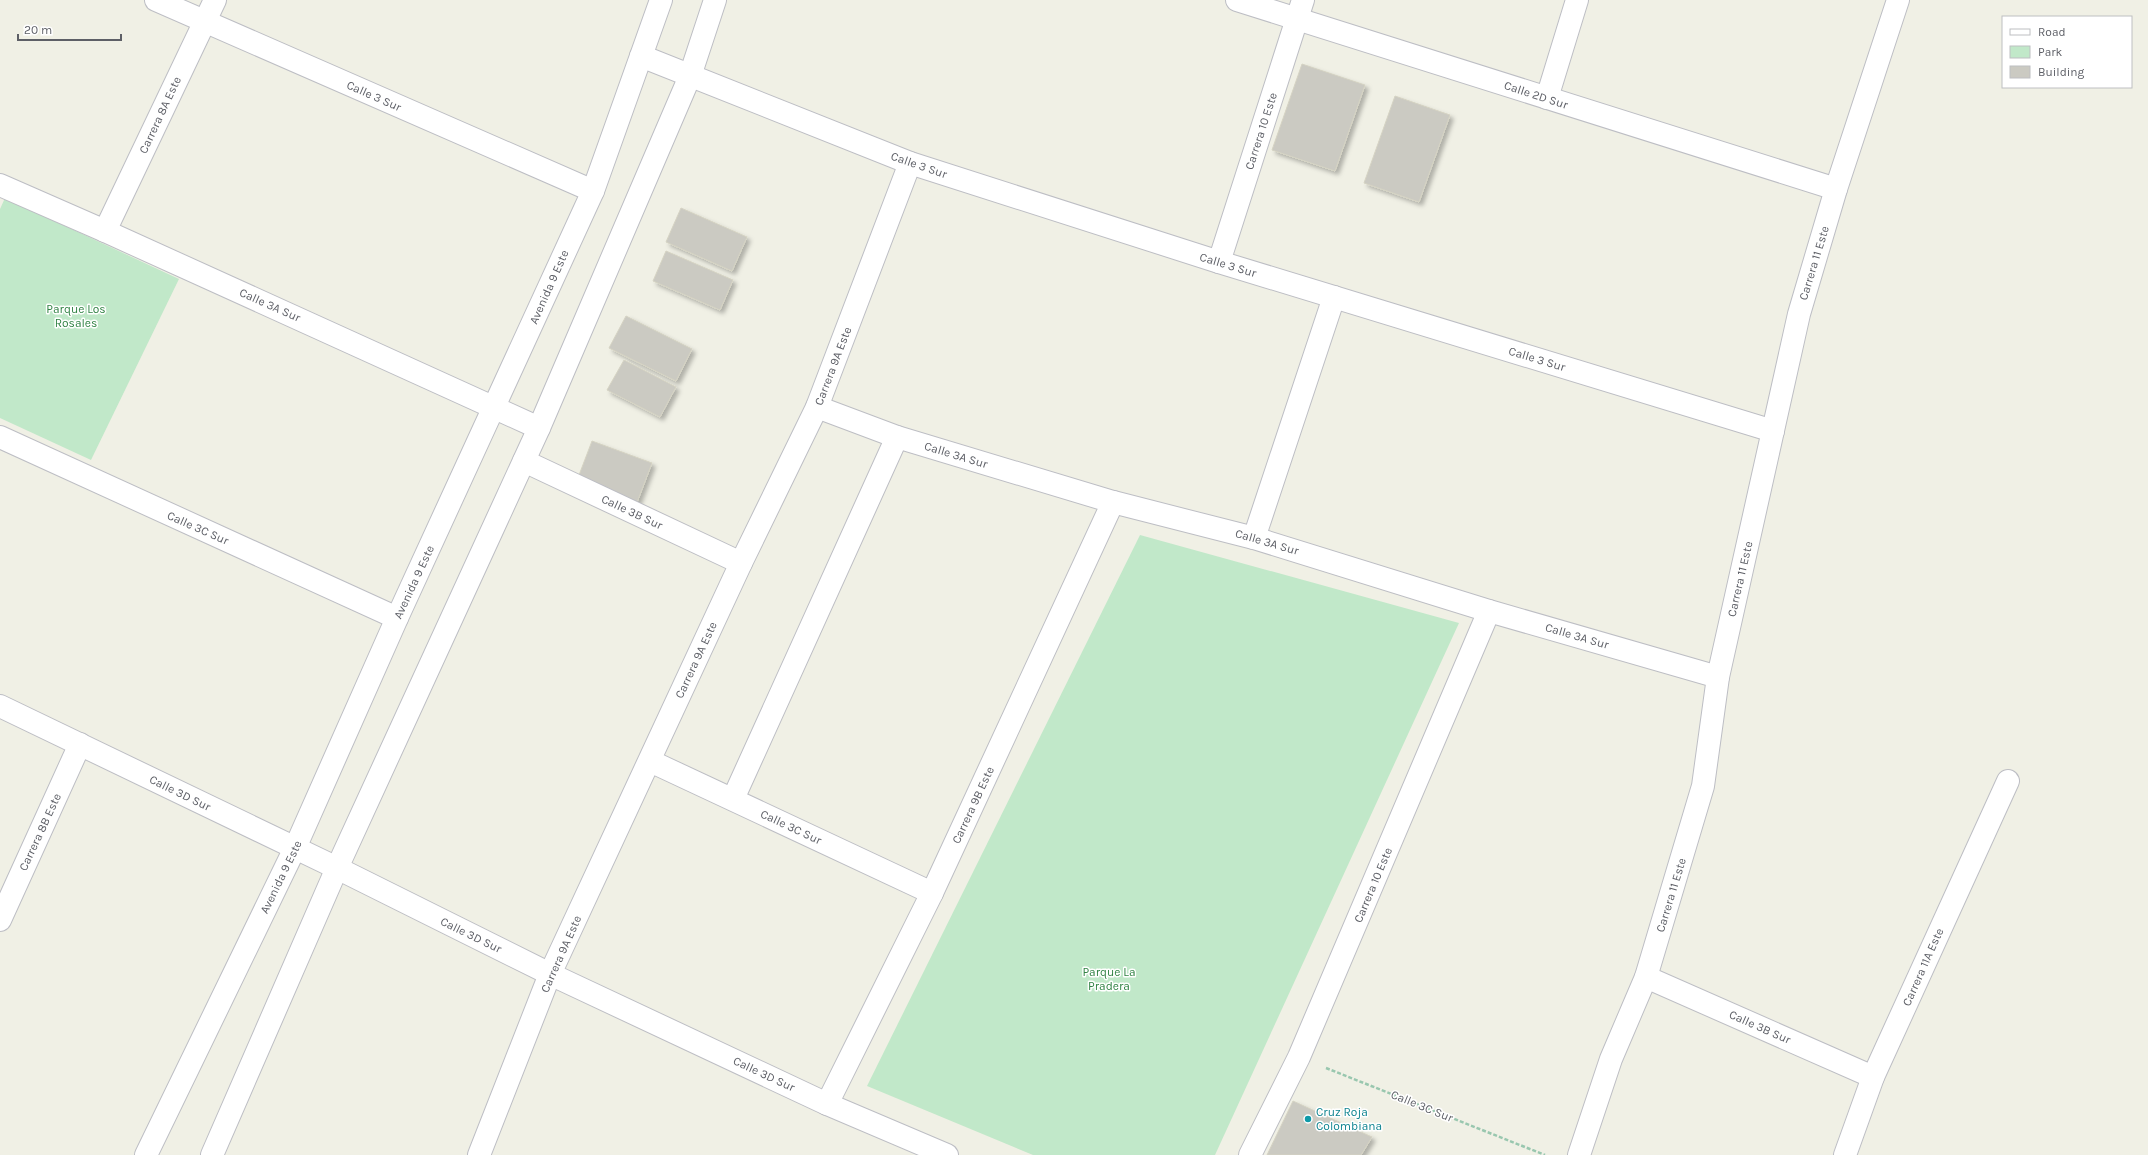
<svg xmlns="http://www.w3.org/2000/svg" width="2148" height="1155" font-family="Karla,sans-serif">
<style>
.green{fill:#c1e8c9}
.building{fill:#cbcac2;stroke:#d5d3c3;filter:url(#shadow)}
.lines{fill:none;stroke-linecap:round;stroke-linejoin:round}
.minor-casing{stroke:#bdbec4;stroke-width:24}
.path{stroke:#99c7af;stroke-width:2.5;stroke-dasharray:4 2;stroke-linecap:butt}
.minor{stroke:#fff;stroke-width:22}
.culture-dot{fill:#0f9aa8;stroke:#fff;stroke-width:1.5}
.labels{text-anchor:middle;stroke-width:3;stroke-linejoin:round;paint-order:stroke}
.street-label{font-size:12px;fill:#5d5f66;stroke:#fff}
.park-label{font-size:12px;fill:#308243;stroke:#fff}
.culture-label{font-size:12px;fill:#0d838f;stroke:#fff;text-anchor:start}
</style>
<defs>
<filter id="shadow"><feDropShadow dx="3.5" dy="3.5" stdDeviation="2" flood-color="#0004"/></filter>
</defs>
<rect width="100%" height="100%" fill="#f0f0e5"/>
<g class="green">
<polygon points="5,198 179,279 91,460 0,418 0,209"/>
<polygon points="1140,535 1459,623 1215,1155 1033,1155 867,1086"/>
</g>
<g class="building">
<polygon points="1302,64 1365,85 1335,171 1272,150"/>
<polygon points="1395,96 1450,115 1419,202 1364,183"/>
<polygon points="681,208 747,237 732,271 666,242"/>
<polygon points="666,251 733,280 720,310 653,281"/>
<polygon points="626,316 692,349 676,381 609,348"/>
<polygon points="624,360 676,387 660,417 607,390"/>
<polygon points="592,441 652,463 636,505 576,483"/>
<polygon points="1293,1101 1372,1137 1361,1155 1267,1155"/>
</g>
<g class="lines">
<defs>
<g id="minor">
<polyline points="156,0 593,191"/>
<polyline points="1237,0 1836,189"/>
<polyline points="641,56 910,163 1219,262 1773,431"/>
<polyline points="1547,98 1577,0"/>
<polyline points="0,185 105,231 539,428"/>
<polyline points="105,231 215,0"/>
<polyline points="1219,262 1303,0"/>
<polyline points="817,407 897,437 1113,502 1254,538 1489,611 1718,677"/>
<polyline points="0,437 397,618"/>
<polyline points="524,461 741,563"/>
<polyline points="1254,538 1334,297"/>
<polyline points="0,706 337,868 550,974 827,1104 947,1155"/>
<polyline points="650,761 932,893"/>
<polyline points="733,799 897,437"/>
<polyline points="0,920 80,744"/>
<polyline points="1646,977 1873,1077"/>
<polyline points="827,1104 932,893 1113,502"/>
<polyline points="146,1155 295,848 397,618 593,191 661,0"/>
<polyline points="212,1155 337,868 539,428 690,76 715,0"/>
<polyline points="479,1155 550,974 741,563 817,407 910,163"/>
<polyline points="1250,1155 1299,1057 1489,611"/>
<polyline points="1579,1155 1611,1059 1646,977 1703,786 1718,677 1799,314 1836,189 1898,0"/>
<polyline points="1845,1155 1873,1077 2008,781"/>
</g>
</defs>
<use href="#minor" class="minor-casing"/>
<polyline class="path" points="1326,1068 1545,1155"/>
<use href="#minor" class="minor"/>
</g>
<circle class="culture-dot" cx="1308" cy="1119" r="4"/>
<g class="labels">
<g class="street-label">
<text transform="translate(1536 95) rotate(18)" y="4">Calle 2D Sur</text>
<text transform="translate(374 96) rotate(24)" y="4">Calle 3 Sur</text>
<text transform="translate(160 115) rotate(-65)" y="4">Carrera 8A Este</text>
<text transform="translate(1261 131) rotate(-72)" y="4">Carrera 10 Este</text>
<text transform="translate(919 165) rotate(19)" y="4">Calle 3 Sur</text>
<text transform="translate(1814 263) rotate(-73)" y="4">Carrera 11 Este</text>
<text transform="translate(1228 265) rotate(17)" y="4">Calle 3 Sur</text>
<text transform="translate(549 287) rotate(-66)" y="4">Avenida 9 Este</text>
<text transform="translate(270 305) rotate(24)" y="4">Calle 3A Sur</text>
<text transform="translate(1537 359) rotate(17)" y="4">Calle 3 Sur</text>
<text transform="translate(833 366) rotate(-69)" y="4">Carrera 9A Este</text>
<text transform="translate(956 455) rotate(17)" y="4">Calle 3A Sur</text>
<text transform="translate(632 512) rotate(25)" y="4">Calle 3B Sur</text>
<text transform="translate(198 528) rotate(24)" y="4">Calle 3C Sur</text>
<text transform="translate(1267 542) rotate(16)" y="4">Calle 3A Sur</text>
<text transform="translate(1740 579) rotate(-77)" y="4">Carrera 11 Este</text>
<text transform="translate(414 582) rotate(-65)" y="4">Avenida 9 Este</text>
<text transform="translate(1577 636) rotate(16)" y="4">Calle 3A Sur</text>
<text transform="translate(696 660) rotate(-65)" y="4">Carrera 9A Este</text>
<text transform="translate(180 793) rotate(26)" y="4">Calle 3D Sur</text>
<text transform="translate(973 805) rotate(-65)" y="4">Carrera 9B Este</text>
<text transform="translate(791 827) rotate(25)" y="4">Calle 3C Sur</text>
<text transform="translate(40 832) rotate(-65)" y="4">Carrera 8B Este</text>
<text transform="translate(281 877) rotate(-64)" y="4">Avenida 9 Este</text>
<text transform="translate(1373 885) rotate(-67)" y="4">Carrera 10 Este</text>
<text transform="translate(1671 895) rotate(-73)" y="4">Carrera 11 Este</text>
<text transform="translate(471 935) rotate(26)" y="4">Calle 3D Sur</text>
<text transform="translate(561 954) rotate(-66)" y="4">Carrera 9A Este</text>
<text transform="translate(1923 967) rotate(-66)" y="4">Carrera 11A Este</text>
<text transform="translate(1760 1027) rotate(24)" y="4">Calle 3B Sur</text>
<text transform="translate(764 1074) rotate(25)" y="4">Calle 3D Sur</text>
<text transform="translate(1422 1106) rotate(22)" y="4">Calle 3C Sur</text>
</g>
<g class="park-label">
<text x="76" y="313">Parque Los<tspan x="76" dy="14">Rosales</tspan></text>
<text x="1109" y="976">Parque La<tspan x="1109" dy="14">Pradera</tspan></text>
</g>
<g class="culture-label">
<text x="1316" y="1116">Cruz Roja<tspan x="1316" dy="14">Colombiana</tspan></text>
</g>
</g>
<rect x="2002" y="16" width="130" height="72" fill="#ffffff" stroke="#bebfc2"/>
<rect x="2010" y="29" width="20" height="6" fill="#ffffff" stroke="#bebfc2"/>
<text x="2038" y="36" font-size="12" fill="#5d5f66">Road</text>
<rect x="2010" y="46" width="20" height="12" fill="#c1e8c9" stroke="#bebfc2"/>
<text x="2038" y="56" font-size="12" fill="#5d5f66">Park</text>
<rect x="2010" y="66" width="20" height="12" fill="#cbcac2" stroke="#bebfc2"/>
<text x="2038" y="76" font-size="12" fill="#5d5f66">Building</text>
<path d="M18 34v6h103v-6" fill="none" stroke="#5d5f66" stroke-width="2"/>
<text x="24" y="34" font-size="12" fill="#5d5f66" stroke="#ffffff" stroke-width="3" paint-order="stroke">20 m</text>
</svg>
